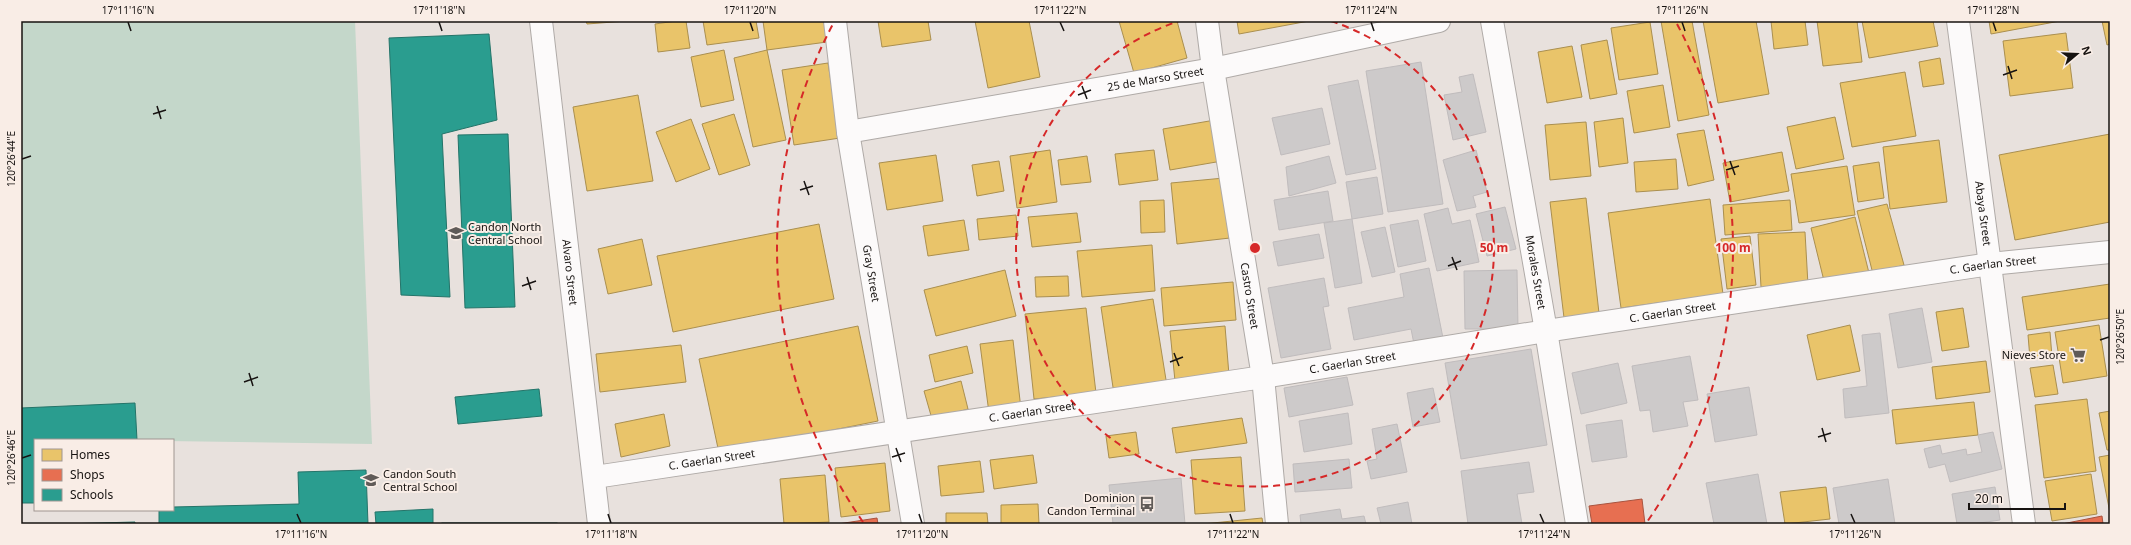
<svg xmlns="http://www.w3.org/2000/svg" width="2131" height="545" font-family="'Noto Sans',sans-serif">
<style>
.green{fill:#c4d7ca}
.homes{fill:#e9c46a;stroke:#aa8f4f}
.shops{fill:#e76f51;stroke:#a9533e}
.schools{fill:#2a9d8f;stroke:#247469}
.building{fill:#cdcaca;stroke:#c0bcbd}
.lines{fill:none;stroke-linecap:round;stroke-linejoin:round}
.minor-casing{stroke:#afaaa7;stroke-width:24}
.minor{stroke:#fcfafa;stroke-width:22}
.ticks{fill:none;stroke:#171311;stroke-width:1.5}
.ring{fill:none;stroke:#d62828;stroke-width:2;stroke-dasharray:7 5}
.labels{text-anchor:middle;stroke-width:4;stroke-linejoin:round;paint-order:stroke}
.street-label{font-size:11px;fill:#171311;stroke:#f9ede6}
.poi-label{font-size:11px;fill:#171311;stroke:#f9ede6;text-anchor:start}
.centre{fill:#d62828;stroke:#f9ede6;stroke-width:2}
.ring-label{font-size:12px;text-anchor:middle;font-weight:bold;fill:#d62828;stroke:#f9ede6;stroke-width:4;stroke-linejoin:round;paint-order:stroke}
.neatline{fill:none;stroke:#171311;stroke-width:1.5}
.ticks-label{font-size:10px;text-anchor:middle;fill:#171311}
</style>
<rect width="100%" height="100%" fill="#e8e1dd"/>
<polygon class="green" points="21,21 355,21 372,444 21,439"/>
<g class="homes">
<polygon points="586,21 626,21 587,24"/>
<polygon points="676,21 686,21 690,48 658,52 655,24"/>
<polygon points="703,21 756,21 759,38 707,45"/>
<polygon points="763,21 824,21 827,42 767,50"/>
<polygon points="878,21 928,21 931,40 882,47"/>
<polygon points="975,21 1029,21 1040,77 988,88"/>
<polygon points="1119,21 1177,21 1187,58 1134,73"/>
<polygon points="1237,21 1309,21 1239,34"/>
<polygon points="1661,21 1692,21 1709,115 1678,121"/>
<polygon points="1703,21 1756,21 1769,94 1718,103"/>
<polygon points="1771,21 1805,21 1808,45 1774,49"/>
<polygon points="1817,21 1857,21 1862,62 1823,66"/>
<polygon points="1862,21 1933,21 1938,46 1869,58"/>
<polygon points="1989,21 2060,21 1991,34"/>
<polygon points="2102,21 2110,21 2110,44 2107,45"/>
<polygon points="1650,22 1658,74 1619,80 1611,28"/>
<polygon points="2066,33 2073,88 2010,96 2003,41"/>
<polygon points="1607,40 1617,94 1590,99 1581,45"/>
<polygon points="1572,46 1582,97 1547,103 1538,52"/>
<polygon points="724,50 734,100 701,107 691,57"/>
<polygon points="767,50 786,140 753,147 734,58"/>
<polygon points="1940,58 1944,84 1923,87 1919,62"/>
<polygon points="828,63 840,138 794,145 782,70"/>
<polygon points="1905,72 1916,136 1852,147 1840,83"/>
<polygon points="1663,85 1670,127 1634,133 1627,91"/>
<polygon points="638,95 653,181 587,191 573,107"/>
<polygon points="734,114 750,165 719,175 702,124"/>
<polygon points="1835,117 1844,159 1796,169 1787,127"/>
<polygon points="1623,118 1628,163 1599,167 1594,122"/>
<polygon points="691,119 710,169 676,182 656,132"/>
<polygon points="1215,120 1222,161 1170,170 1163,129"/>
<polygon points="1586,122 1591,176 1550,180 1545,125"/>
<polygon points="1704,130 1714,180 1688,186 1677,134"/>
<polygon points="2110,134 2110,222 2015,240 1999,155"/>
<polygon points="1939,140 1947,202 1890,209 1883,147"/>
<polygon points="1050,150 1057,202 1017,208 1010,156"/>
<polygon points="1154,150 1158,180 1119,185 1115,154"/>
<polygon points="1782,152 1789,191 1730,202 1723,163"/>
<polygon points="936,155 943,201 887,210 879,163"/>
<polygon points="1087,156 1091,182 1061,185 1058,160"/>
<polygon points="1676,159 1678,189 1636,192 1634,162"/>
<polygon points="999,161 1004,191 977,196 972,165"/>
<polygon points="1879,162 1884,198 1858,202 1853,166"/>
<polygon points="1847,166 1855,215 1799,223 1791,174"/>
<polygon points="1224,178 1230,238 1177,244 1171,183"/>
<polygon points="1586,198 1600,322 1565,326 1550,202"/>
<polygon points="1710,199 1723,294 1621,308 1608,213"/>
<polygon points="1164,200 1165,232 1141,233 1140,201"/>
<polygon points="1790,200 1792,230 1725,235 1723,205"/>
<polygon points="1887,204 1904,265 1873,274 1857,211"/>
<polygon points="1077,213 1081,242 1032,247 1028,217"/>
<polygon points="1016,215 1018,236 979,240 977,219"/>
<polygon points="1855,217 1869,273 1825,285 1811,228"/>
<polygon points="964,220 969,250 928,256 923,226"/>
<polygon points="819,224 834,299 673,332 657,256"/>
<polygon points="1805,232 1808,285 1761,287 1758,234"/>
<polygon points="1750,236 1756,285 1727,289 1721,239"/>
<polygon points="642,239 652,285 608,294 598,249"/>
<polygon points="1152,245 1155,291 1082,297 1077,251"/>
<polygon points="1005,270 1016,316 936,336 924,290"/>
<polygon points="1068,276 1069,296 1036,297 1035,277"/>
<polygon points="1233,282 1236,320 1164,326 1161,288"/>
<polygon points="2110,284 2110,318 2027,330 2022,297"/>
<polygon points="1153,299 1167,386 1114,394 1101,307"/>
<polygon points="1086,308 1096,393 1034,399 1025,314"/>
<polygon points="1963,308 1969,347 1942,351 1936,312"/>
<polygon points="1850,325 1860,371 1817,380 1807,335"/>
<polygon points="2099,325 2107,376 2063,383 2055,332"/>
<polygon points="858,326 878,421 719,453 699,359"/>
<polygon points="1225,326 1229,375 1175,381 1170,331"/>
<polygon points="2050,332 2052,357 2030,359 2028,335"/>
<polygon points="1013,340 1021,409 989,413 980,344"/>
<polygon points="681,345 686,382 600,392 596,354"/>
<polygon points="967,346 973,373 935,382 929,355"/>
<polygon points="1986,361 1990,392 1936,399 1932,367"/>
<polygon points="2053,365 2058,394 2035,397 2030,368"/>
<polygon points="961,381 968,409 932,419 924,391"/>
<polygon points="2087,399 2096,471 2044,478 2035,405"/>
<polygon points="1974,402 1978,435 1896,444 1892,410"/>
<polygon points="2110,411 2110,450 2107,450 2099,413"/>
<polygon points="664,414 670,446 621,457 615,424"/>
<polygon points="1242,418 1247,443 1176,453 1172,428"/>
<polygon points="1136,432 1139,454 1109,458 1106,436"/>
<polygon points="1033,455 1037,483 994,489 990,460"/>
<polygon points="2110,455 2110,513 2099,457"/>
<polygon points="1241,457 1245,511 1195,514 1191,460"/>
<polygon points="980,461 984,492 941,496 938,466"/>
<polygon points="885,463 890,511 841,517 835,468"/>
<polygon points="2091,474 2097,514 2052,521 2045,481"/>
<polygon points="825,475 829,522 784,524 780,479"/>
<polygon points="1826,487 1830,519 1785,524 1780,492"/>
<polygon points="1038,504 1039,524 1001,524 1001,505"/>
<polygon points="946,513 987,513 988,524 946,524"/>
<polygon points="1262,518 1263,524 1203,524"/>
</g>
<g class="shops">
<polygon points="1642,499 1645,524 1592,524 1589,506"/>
<polygon points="2102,516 2103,524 2062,524"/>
<polygon points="877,518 878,524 838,524"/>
</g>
<g class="schools">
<polygon points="489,34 497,120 442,134 450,297 401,295 389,38"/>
<polygon points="508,134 515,307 465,308 458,135"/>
<polygon points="539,389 542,416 458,424 455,397"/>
<polygon points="135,403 137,440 35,440 35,503 21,503 21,408"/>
<polygon points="366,470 368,524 159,524 159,510 173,510 173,507 299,504 298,472"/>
<polygon points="433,509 433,524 376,524 375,512"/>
<polygon points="135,522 135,524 62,524"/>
<rect x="442" y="523" width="115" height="1"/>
</g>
<g class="building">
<polygon points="1421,62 1443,204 1388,212 1366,71"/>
<polygon points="1473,74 1486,132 1453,140 1444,95 1462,92 1459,77"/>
<polygon points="1358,80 1376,169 1346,175 1328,86"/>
<polygon points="1322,108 1330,144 1281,155 1272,118"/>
<polygon points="1476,150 1487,192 1473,196 1476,207 1457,211 1443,160"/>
<polygon points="1329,156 1336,183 1289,196 1286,167"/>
<polygon points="1377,177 1383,214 1352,219 1346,182"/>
<polygon points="1328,191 1333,221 1279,230 1274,200"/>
<polygon points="1505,207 1516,249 1487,256 1476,214"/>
<polygon points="1448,208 1452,224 1470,220 1479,262 1437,271 1424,214"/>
<polygon points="1352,219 1362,283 1335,288 1324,223"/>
<polygon points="1418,220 1426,261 1398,267 1390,225"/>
<polygon points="1385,227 1395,272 1372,277 1361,232"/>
<polygon points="1319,234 1324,258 1278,266 1273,242"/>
<polygon points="1429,268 1444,343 1415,349 1411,329 1354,340 1348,308 1404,297 1400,274"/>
<polygon points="1517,270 1518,329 1465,329 1464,271"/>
<polygon points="1324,278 1329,306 1323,307 1331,349 1281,358 1268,288"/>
<polygon points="1922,308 1932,362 1898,368 1889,314"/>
<polygon points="1880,333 1889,413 1845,418 1843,389 1867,386 1862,335"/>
<polygon points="1531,349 1547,445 1461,459 1445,363"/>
<polygon points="1690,356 1698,400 1683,402 1688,426 1653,432 1650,410 1640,411 1632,366"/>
<polygon points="1618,363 1627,403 1581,414 1572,373"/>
<polygon points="1347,377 1353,405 1289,417 1284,388"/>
<polygon points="1749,387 1757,435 1715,442 1707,394"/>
<polygon points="1433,388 1440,422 1413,427 1407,393"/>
<polygon points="1348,413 1352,444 1304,452 1299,421"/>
<polygon points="1622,420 1627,457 1592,462 1586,425"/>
<polygon points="1397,424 1407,472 1371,479 1367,461 1377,459 1372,429"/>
<polygon points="1993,432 2002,469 1950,482 1945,464 1929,468 1924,449 1940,445 1942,454 1966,449 1967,455 1982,452 1978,435"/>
<polygon points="1349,459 1352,488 1295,492 1293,464"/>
<polygon points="1529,462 1534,492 1517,494 1522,524 1468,524 1461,471"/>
<polygon points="1758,474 1767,524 1714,524 1706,483"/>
<polygon points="1181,478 1185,524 1113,524 1109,485"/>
<polygon points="1888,479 1895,524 1839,524 1833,488"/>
<polygon points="1995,487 2000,520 1973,524 1957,524 1952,494"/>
<polygon points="1408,502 1412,524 1381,524 1377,508"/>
<polygon points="1340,509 1342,519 1364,516 1366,524 1301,524 1300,515"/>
</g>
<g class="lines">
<defs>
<g id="minor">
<path id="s1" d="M541 21 599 524"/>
<path id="s2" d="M835 21 848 132 913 524"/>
<path id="s3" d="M1207 21 1213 69 1263 377 1277 524"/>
<path id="s4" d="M1492 21 1546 331 1577 524"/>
<path id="s5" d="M1958 21 2024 524"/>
<path id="s6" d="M848 132 1213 69 1439 21"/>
<path id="s7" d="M595 477 1263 377 1546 331 1990 264 2110 252"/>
</g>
</defs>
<use href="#minor" class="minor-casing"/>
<use href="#minor" class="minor"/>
</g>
<path class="ticks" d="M128 22 131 31M439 22 442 31M750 22 753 31M1060 22 1064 31M1371 22 1374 31M1682 22 1685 31M1993 22 1996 31M2008 66 2012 79M2003 75 2017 70M1082 86 1087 99M1078 95 1091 90M157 106 161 119M153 114 166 110M22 159 31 156M1730 161 1735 175M1726 170 1739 166M804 181 809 195M800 190 813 186M1452 257 1457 270M1448 266 1461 261M527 277 531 290M522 286 536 281M2100 340 2109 337M1174 353 1179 366M1170 362 1183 357M249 373 253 386M244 382 258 377M1822 428 1826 442M1818 437 1831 433M896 448 901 462M892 457 905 453M22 458 31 455M297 514 301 523M608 514 611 523M919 514 922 523M1230 514 1233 523M1540 514 1544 523M1851 514 1855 523"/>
<g class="ring">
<path d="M1331 21A239 239 0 1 1 1179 21"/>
<path d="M863 522A478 478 0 0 1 833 24M1677 24A478 478 0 0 1 1647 522"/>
</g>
<defs>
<symbol id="school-bare" viewBox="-9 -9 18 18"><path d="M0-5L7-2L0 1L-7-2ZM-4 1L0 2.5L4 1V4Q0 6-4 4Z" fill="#605b58" stroke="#f9ede6" stroke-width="2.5" paint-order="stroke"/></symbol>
<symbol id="supermarket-bare" viewBox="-9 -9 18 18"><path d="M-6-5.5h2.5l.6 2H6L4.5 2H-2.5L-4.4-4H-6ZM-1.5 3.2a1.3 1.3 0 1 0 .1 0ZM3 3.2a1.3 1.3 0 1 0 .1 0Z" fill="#605b58" stroke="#f9ede6" stroke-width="2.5" paint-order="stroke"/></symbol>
<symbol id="bus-bare" viewBox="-9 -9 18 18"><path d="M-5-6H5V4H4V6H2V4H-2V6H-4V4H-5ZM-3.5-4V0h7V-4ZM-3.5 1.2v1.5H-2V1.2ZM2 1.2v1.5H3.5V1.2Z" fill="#605b58" stroke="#f9ede6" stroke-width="2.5" paint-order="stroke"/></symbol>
</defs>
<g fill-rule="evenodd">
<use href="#school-bare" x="445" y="222" width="22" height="22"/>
<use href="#supermarket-bare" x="2067" y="344" width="22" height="22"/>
<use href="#school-bare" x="360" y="469" width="22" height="22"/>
<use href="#bus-bare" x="1136" y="493" width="22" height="22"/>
</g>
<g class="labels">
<g class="street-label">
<text dy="4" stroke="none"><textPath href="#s6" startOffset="312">25 de Marso Street</textPath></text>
<text dy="4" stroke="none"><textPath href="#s5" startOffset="194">Abaya Street</textPath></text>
<text dy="4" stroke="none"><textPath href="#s7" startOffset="1414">C. Gaerlan Street</textPath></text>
<text dy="4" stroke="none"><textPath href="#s1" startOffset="253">Alvaro Street</textPath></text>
<text dy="4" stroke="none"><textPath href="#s4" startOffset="255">Morales Street</textPath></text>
<text dy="4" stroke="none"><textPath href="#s2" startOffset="255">Gray Street</textPath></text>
<text dy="4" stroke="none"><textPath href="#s3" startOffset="278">Castro Street</textPath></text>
<text dy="4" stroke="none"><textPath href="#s7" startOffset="1090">C. Gaerlan Street</textPath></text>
<text dy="4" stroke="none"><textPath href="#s7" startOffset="766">C. Gaerlan Street</textPath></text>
<text dy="4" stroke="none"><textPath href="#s7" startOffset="442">C. Gaerlan Street</textPath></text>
<text dy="4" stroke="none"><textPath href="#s7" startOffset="118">C. Gaerlan Street</textPath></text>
</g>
<g class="poi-label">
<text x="468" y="231">Candon North<tspan x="468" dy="13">Central School</tspan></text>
<text x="2066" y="359" text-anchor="end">Nieves Store</text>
<text x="383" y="478">Candon South<tspan x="383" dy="13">Central School</tspan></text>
<text x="1135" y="502" text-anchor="end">Dominion<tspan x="1135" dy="13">Candon Terminal</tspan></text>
</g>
</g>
<circle cx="1255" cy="248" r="6" class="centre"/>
<g class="ring-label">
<text x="1494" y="252">50 m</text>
<text x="1733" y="252">100 m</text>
</g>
<rect width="2131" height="545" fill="none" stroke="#f9ede6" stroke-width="44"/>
<rect x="34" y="439" width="140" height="72" fill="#f9ede6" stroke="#9f9691"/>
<rect x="42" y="449" width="20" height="12" fill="#e9c46a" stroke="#9f9691"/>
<text x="70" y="459" font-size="12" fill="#171311">Homes</text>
<rect x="42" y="469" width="20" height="12" fill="#e76f51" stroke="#9f9691"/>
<text x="70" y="479" font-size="12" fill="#171311">Shops</text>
<rect x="42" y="489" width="20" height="12" fill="#2a9d8f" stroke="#9f9691"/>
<text x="70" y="499" font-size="12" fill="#171311">Schools</text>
<g transform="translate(2077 54) rotate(71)" stroke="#f9ede6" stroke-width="3" paint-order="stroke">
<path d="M0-3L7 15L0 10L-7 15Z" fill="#171311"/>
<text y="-6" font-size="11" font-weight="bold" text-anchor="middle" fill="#171311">N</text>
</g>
<path d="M1969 503v6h96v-6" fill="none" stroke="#171311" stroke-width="2"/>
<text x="1975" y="503" font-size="12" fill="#171311" stroke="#f9ede6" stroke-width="3" paint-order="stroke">20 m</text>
<rect x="22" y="22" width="2087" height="501" class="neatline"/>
<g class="ticks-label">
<text x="128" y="14">17°11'16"N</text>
<text x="439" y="14">17°11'18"N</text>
<text x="750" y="14">17°11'20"N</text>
<text x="1060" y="14">17°11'22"N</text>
<text x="1371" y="14">17°11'24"N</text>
<text x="1682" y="14">17°11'26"N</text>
<text x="1993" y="14">17°11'28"N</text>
<text transform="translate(11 159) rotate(-90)" y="4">120°26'44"E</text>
<text transform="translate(2120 337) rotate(-90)" y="4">120°26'50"E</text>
<text transform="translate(11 458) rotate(-90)" y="4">120°26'46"E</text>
<text x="301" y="538">17°11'16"N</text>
<text x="611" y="538">17°11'18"N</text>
<text x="922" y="538">17°11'20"N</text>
<text x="1233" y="538">17°11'22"N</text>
<text x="1544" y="538">17°11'24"N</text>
<text x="1855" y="538">17°11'26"N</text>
</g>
</svg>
